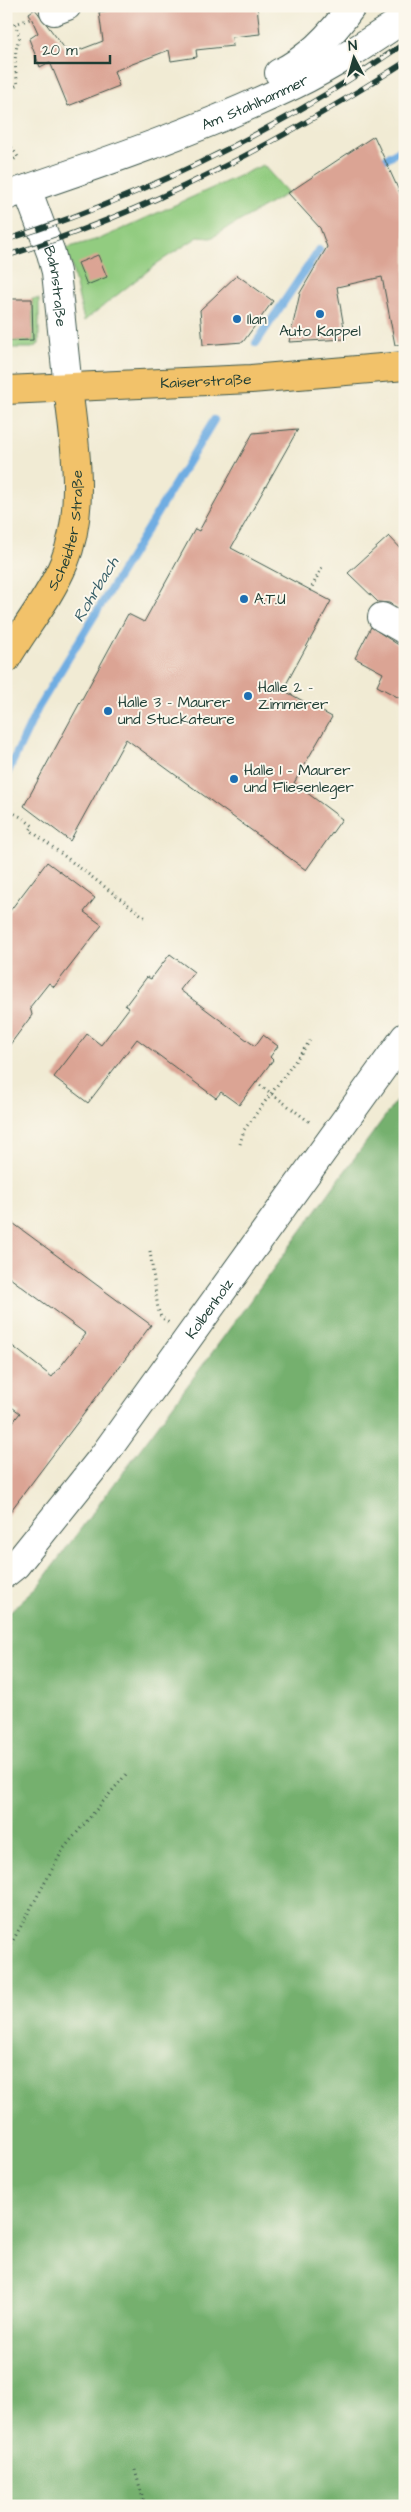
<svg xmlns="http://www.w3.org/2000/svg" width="411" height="2512" font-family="'Architects Daughter',sans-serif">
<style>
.green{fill:#92cc80;stroke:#58845a}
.forest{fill:#75b06e;stroke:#4a7651}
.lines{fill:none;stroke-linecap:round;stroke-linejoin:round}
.stream{stroke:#70ade2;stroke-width:8}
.building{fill:#dba494}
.minor-casing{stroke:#3e574c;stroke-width:30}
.major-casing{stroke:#3e574c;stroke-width:30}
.path{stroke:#3e574c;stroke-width:3;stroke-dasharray:1 4;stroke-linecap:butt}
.minor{stroke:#fff;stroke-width:28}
.major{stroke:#f2c26a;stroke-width:28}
.rail-casing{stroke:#1f3d34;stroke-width:5.5}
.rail{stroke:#fbf7ec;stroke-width:4;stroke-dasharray:11;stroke-linecap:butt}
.poi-dot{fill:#1f6fb2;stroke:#fbf7ec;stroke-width:2}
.labels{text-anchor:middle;stroke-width:4;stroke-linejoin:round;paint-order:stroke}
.street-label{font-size:15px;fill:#1f3d34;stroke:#fbf7ec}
.poi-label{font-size:15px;fill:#1f3d34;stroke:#fbf7ec;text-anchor:start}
.water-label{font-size:16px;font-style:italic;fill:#375f68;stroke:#fbf7ec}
</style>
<rect width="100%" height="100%" fill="#fbf7ec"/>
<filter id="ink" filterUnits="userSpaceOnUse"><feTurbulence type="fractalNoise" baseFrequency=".02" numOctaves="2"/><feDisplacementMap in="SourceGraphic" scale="10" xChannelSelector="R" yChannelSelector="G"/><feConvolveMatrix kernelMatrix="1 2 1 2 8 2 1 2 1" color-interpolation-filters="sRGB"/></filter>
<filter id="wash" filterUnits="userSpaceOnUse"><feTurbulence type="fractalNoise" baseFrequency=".0096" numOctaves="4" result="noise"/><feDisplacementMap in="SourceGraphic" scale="20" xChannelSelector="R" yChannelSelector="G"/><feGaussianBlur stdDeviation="1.12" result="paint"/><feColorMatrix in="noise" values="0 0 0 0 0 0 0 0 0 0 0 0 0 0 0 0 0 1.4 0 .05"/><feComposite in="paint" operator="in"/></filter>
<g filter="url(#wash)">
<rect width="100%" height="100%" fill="#f1ebd4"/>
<g class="green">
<polygon points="263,165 288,193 211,238 198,237 159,262 84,321 71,263 59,250 102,238"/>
<polygon points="32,299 39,299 39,344 32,348 6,348 6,341 33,340"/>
</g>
<polygon class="forest" points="405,1089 405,2506 6,2506 6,1615 38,1586 211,1354"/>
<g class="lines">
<g class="stream">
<polyline points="377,164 405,147"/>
<polyline points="256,343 319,250"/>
<polyline points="6,776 38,708 214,420"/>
</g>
</g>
<g id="blocks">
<g class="building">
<polygon points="133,6 257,6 260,34 232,37 233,46 196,50 197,57 171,61 169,50 114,71 119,86 68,106 50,62 40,67 29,39 38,33 29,13 35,9 69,54 103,41 99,12"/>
<polygon points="374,136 405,204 405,344 395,345 382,277 337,287 346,339 289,342 300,293 327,247 320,228 288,193"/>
<polygon points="98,255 107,277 87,285 78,263"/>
<polygon points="237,275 273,301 243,342 203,345 200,310"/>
<polygon points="6,299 32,299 33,340 6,341"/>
<polygon points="298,429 231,548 331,601 283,690 332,717 294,783 342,819 306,870 126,739 70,841 24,806 128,614 144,622 195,529 199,531 253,433"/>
<polygon points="389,536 405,553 405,612 389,603 378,602 348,573"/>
<polygon points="371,627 397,644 405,646 405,701 377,686 383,673 355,658"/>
<polygon points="47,862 95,898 84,912 102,925 54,987 49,983 30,1007 32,1015 6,1050 6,916"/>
<polygon points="170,954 194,972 180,990 255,1046 263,1035 278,1046 270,1057 273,1060 239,1105 221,1092 216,1098 137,1039 88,1103 54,1077 87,1034 101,1045 129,1008 125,1006 147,977 151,979"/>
<polygon points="6,1218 151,1325 6,1517 6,1431 20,1413 6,1403 6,1341 52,1377 86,1334 6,1275"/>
</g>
</g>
</g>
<g filter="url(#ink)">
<use href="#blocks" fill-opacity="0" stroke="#3e574c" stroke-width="1"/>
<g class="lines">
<defs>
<g id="minor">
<polyline points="54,11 67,6"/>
<path d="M279 73C309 59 333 33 352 6"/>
<path id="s1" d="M27 189 51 253 56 272 68 388"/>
<path id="s2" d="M6 196C103 163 201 130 294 85 333 66 369 42 405 18"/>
<polyline points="382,617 405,630"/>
<path id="s3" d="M6 1573 16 1565 101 1459 405 1037"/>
</g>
<g id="major">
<path id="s4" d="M6 390 251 379 405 366"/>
<path id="s5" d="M6 659C25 627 50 597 64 563 86 510 75 444 68 388"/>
</g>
</defs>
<use href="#minor" class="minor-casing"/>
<use href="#major" class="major-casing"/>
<g class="path">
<path d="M6 90 18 85C15 70 13 52 20 37L15 24 30 19"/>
<polyline points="6,139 18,157 6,164"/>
<polyline points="310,591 323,565"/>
<polyline points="6,809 21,817 33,826 30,830 147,919"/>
<polyline points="256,1082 311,1123"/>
<polyline points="240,1144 244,1130 310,1041"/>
<polyline points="150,1251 158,1309 161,1317 169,1323"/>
<polyline points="6,1953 64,1848 128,1772"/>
<polyline points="135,2470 145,2506"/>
</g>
<use href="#minor" class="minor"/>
<use href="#major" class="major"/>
<defs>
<g id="rail">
<path d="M6 240C148 195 282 128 405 43"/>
<path d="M6 256C151 211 278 143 405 62"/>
</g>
</defs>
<use href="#rail" class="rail-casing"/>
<use href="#rail" class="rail"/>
</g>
</g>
<g class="poi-dot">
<circle cx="320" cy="314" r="5"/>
<circle cx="237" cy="319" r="5"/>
<circle cx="244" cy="599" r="5"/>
<circle cx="248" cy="696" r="5"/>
<circle cx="108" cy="711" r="5"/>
<circle cx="234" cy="779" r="5"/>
</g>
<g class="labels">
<g class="street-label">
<text dy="5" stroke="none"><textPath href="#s2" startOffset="266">Am Stahlhammer</textPath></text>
<text dy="5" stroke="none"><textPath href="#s1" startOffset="102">Bahnstraße</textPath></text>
<text dy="5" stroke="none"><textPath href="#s4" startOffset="200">Kaiserstraße</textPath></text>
<text dy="5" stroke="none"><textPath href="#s5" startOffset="145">Scheidter Straße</textPath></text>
<text dy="5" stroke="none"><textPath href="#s3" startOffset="334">Kolbenholz</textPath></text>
</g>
<g class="poi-label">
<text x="247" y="324">Ilan</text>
<text x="320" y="336" text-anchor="middle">Auto Kappel</text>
<text x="254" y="604">A.T.U</text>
<text x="258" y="692">Halle 2 -<tspan x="258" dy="17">Zimmerer</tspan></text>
<text x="118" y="707">Halle 3 - Maurer<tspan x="118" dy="17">und Stuckateure</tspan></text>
<text x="244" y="775">Halle 1 - Maurer<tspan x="244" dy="17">und Fliesenleger</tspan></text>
</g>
<g class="water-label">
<text transform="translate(95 589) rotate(-59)" y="6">Rohrbach</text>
</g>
</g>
<rect width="411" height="2512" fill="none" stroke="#fbf7ec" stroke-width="25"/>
<g transform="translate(354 58) rotate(354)" stroke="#fbf7ec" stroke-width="4" paint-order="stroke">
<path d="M0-4L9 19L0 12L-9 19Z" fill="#1f3d34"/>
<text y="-8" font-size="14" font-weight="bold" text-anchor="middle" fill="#1f3d34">N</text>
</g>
<path d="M35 55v8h75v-8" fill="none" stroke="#1f3d34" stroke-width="2.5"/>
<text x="42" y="55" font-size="15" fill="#1f3d34" stroke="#fbf7ec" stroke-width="4" paint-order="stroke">20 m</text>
</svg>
